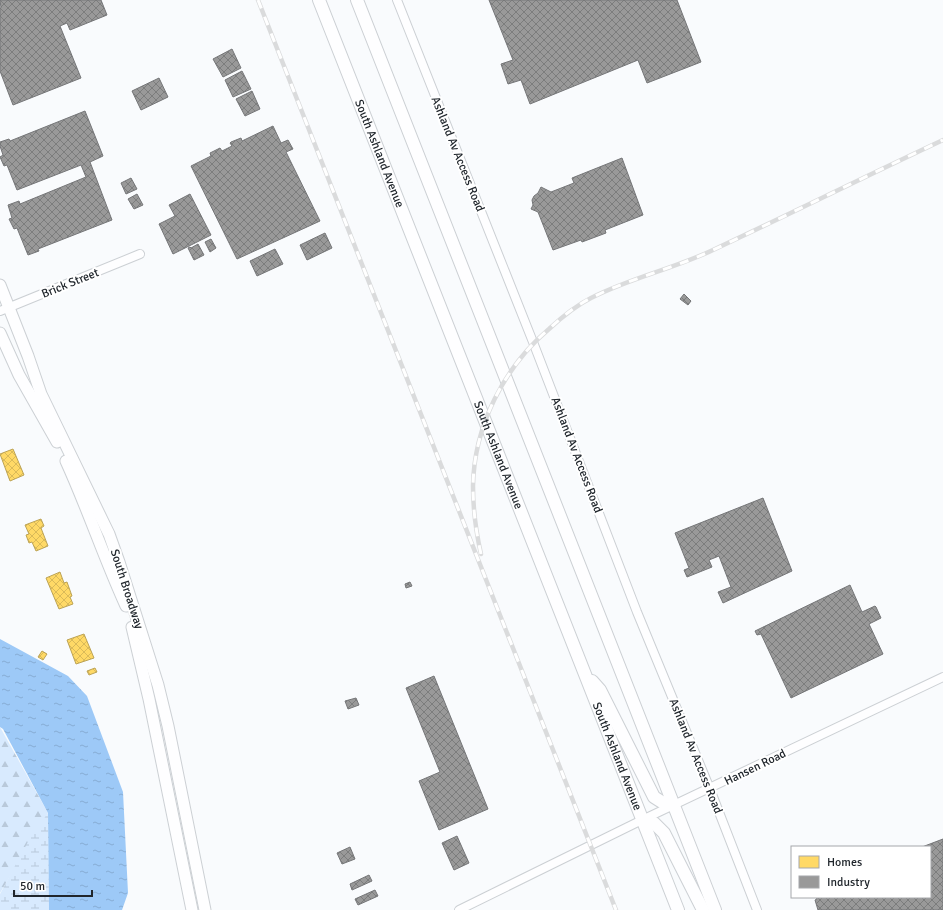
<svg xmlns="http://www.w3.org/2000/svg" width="943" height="910" font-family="Signika,sans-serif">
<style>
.forest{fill:url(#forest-firs)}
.wetland{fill:url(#wetland-marsh)}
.water{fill:url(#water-ripples)}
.homes{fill:url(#homes-cross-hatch);stroke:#bca355}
.industry{fill:url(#industry-cross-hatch);stroke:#757678}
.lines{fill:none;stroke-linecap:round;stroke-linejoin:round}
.minor-casing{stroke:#ccd0d4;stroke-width:10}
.tertiary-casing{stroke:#ccd0d4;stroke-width:13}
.secondary-casing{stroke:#ccd0d4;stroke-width:14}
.minor{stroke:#fefeff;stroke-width:8}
.tertiary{stroke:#fefeff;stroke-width:11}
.secondary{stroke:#fefeff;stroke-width:12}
.rail-casing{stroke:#dadbdc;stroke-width:4.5}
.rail{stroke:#fff;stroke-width:3;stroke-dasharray:9;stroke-linecap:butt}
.labels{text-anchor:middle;stroke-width:4;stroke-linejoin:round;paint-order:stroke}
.street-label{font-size:12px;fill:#20262c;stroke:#fff}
</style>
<defs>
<pattern id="forest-firs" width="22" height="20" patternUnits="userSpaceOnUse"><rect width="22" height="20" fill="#d8eafe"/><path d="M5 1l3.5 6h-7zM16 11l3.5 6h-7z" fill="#b9c9da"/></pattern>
<pattern id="wetland-marsh" width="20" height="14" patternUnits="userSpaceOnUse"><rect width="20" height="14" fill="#d8eafe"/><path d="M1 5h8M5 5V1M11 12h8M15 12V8" fill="none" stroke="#b9c9da"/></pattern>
<pattern id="water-ripples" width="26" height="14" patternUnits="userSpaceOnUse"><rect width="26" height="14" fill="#9dc9f7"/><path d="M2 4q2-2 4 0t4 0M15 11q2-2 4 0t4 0" fill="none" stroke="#87acd4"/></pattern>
<pattern id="homes-cross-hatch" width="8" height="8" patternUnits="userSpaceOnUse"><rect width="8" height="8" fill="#ffd966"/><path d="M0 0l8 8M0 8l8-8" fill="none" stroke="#daba59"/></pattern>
<pattern id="industry-cross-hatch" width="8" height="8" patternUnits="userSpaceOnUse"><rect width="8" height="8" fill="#999"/><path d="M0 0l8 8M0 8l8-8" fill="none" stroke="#7c7d7d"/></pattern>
</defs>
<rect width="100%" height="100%" fill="#f9fbfd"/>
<polygon class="forest" points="0,727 48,813 0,893"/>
<polygon class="wetland" points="48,813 49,910 0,910 0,894 30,838"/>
<polygon class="water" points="0,639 68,676 87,696 123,792 128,893 122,910 49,910 48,813 3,729 0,727"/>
<g class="homes">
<polygon points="13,449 24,475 10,481 0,454"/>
<polygon points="41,519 44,526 41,528 48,546 36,551 32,542 29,543 26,535 29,534 25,525"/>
<polygon points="60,572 64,583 67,582 72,596 70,597 73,604 59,609 46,578"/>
<polygon points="84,634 94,658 76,664 67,640"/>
<polygon points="42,651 47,654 43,660 38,657"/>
<polygon points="95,668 97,672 89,675 87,671"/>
</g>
<g class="industry">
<polygon points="0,0 101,0 107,15 70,30 67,23 60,26 81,78 13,105 0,71 0,8 1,8"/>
<polygon points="489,0 677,0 701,62 647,83 638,60 530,104 521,80 508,84 501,64 513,60"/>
<polygon points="232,49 241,68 223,77 213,59"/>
<polygon points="242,71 251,89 233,97 225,80"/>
<polygon points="159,78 168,97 141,110 132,91"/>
<polygon points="252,91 260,109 245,116 236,99"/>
<polygon points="85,111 103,156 90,162 112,220 38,249 39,251 28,255 17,228 14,229 9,219 12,218 8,205 19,201 20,204 86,177 81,165 17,190 7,165 4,166 0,157 3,155 0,146 0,142 9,139 10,141"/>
<polygon points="273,126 281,143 288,140 293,149 286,152 320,221 237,259 191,166 211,156 210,153 220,148 222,151 232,146 230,143 231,142 241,138 242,141"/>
<polygon points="622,158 643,215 605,230 606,233 582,242 581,240 553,250 538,212 531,209 533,205 532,200 534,196 538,193 541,187 551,192 574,183 572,178"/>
<polygon points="131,178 137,189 126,194 121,183"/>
<polygon points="137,194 143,205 134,209 128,199"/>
<polygon points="190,194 211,235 173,254 159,224 175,216 169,205"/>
<polygon points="325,233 332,248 307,260 300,245"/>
<polygon points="211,239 216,248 210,252 205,242"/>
<polygon points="198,244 204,255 194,260 188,248 190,247 191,248"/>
<polygon points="275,249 283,264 257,276 250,261"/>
<polygon points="684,294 691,301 688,305 680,299"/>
<polygon points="763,498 792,571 723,603 718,592 731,587 719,556 709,560 712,567 687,577 684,570 689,568 675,533"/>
<polygon points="410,582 412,586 406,588 405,584"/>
<polygon points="850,585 862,612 875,606 876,607 881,618 869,624 883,654 791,698 761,634 757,635 755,631"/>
<polygon points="434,676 488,809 439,830 419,781 440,772 406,688"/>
<polygon points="356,698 359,705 348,709 345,701"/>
<polygon points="457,836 469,863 454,870 442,843"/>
<polygon points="943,839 943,910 818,910 815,900 817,899 816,897 930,897 930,847 922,847"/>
<polygon points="350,847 355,859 342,864 337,853"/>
<polygon points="369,875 372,881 352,890 350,884"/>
<polygon points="375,890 378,896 358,905 355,899"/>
</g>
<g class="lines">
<defs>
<g id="minor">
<polyline points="397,0 533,342 637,612 710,789 757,910"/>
<polyline points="0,311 140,254"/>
<polyline points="459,910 642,820 943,677"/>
</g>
<g id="tertiary">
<polyline points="0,285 28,356 41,394 109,534 119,562 158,685 168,726 205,910"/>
<polyline points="0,333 19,375 57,442"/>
<path d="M66 461C88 509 104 558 126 606"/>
<polyline points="132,627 149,699 192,910"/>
</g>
<g id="secondary">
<path id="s1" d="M319 0 678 910"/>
<polyline points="357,0 715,910"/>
<polyline points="592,681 600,690 654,797 665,804 674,805"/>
<polyline points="642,820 654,823 664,833 703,910"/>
</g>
</defs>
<use href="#minor" class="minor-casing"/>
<use href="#tertiary" class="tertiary-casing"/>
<use href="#secondary" class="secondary-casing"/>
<use href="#minor" class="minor"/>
<use href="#tertiary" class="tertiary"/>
<use href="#secondary" class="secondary"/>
<defs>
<g id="rail">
<polyline points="258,0 616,910"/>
<path d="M481 554C476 532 473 509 473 486 474 426 504 367 549 329 562 317 575 306 591 298 630 278 673 269 713 250 790 214 866 176 943 140"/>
</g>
</defs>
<use href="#rail" class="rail-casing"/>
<use href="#rail" class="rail"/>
</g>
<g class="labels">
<g class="street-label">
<text dy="4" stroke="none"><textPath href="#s1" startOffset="165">South Ashland Avenue</textPath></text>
<text transform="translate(458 154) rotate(68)" y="4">Ashland Av Access Road</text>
<text transform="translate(70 283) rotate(-22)" y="4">Brick Street</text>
<text dy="4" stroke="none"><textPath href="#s1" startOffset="489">South Ashland Avenue</textPath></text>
<text transform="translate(577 455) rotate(69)" y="4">Ashland Av Access Road</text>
<text transform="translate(127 589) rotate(72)" y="4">South Broadway</text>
<text dy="4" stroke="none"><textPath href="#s1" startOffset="813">South Ashland Avenue</textPath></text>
<text transform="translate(696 756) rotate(68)" y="4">Ashland Av Access Road</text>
<text transform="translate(755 767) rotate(-26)" y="4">Hansen Road</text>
</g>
</g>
<rect x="791" y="846" width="140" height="52" fill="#ffffff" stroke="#a6a8ab"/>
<rect x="799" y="856" width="20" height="12" fill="#ffd966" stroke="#a6a8ab"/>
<text x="827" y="866" font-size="12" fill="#20262c">Homes</text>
<rect x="799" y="876" width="20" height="12" fill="#999999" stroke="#a6a8ab"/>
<text x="827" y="886" font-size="12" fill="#20262c">Industry</text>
<path d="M14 890v6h78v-6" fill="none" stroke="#20262c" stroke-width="2"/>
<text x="20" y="890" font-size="12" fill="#20262c" stroke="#ffffff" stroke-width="3" paint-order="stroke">50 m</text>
</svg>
